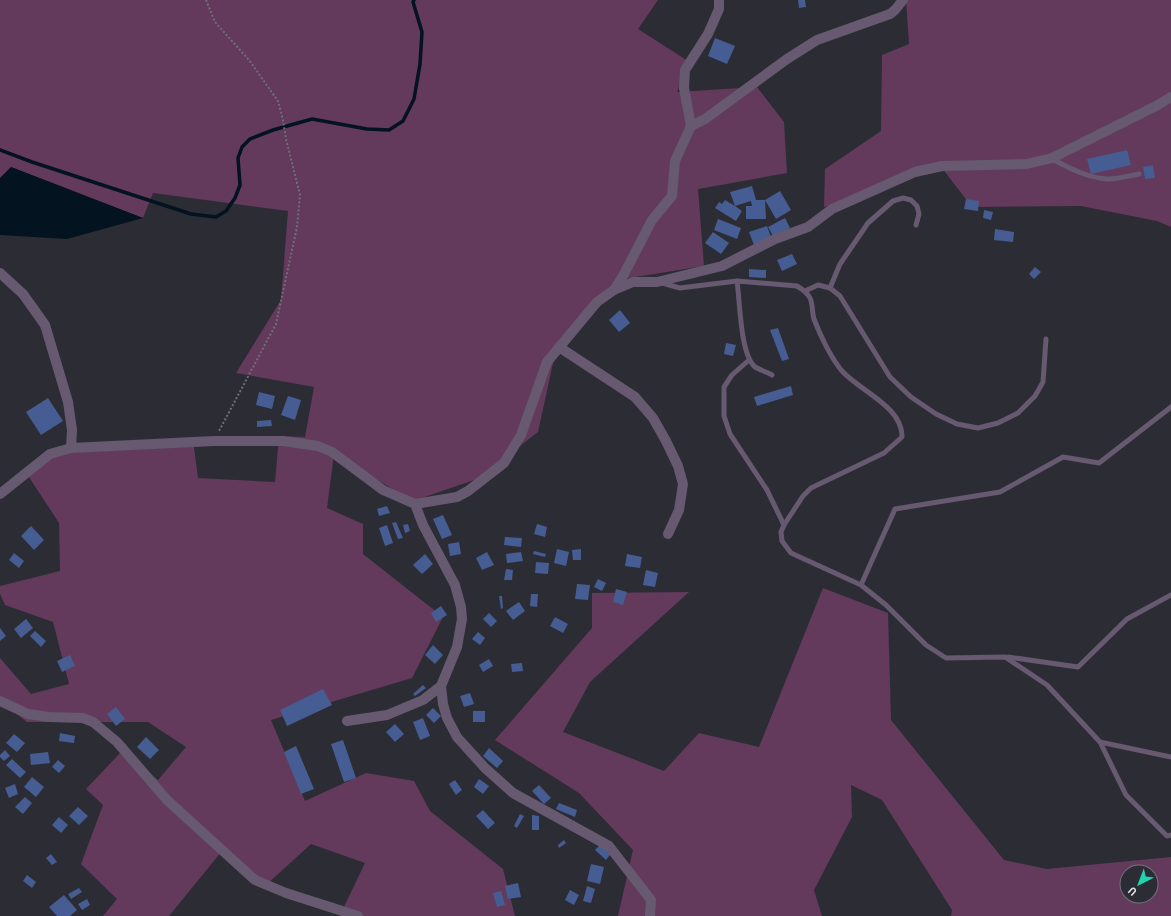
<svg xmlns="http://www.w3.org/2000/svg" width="1171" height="916" font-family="Barlow,sans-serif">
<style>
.green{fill:#633a5c;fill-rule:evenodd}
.water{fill:#031320}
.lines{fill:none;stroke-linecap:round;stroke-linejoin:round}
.stream{stroke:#031320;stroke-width:3.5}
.building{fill:#455d92}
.path{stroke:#6f6f77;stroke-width:2;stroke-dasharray:2 2;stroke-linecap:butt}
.lane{stroke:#665970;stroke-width:5}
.street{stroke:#665970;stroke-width:10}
</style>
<rect width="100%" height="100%" fill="#2c2c35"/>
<g class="green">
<polygon points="0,0 658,0 638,29 688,61 677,92 757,87 784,122 787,173 698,189 704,266 623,279 557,345 538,432 477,479 413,501 334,454 327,508 363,524 363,554 443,617 412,678 271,720 305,801 366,773 414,781 430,811 503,869 515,916 354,916 341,913 365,863 311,844 266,885 222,851 169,916 103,916 117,899 81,864 103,805 86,789 122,751 158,780 186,747 148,722 27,722 0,701 0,658 31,694 69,684 53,622 5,605 0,594 0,586 60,571 59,523 25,471 49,455 193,440 198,478 275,482 279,436 305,437 314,387 236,373 281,300 288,211 153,193 143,218 11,167 0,178"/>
<polygon points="906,0 1171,0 1171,227 1157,221 1081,206 972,207 942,168 824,207 825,169 881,131 882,55 909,44"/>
<path d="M823 588 888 613 891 720 1004 860 1047 869 1171 857V916H951L952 910 882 800 851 785 852 817 814 890 822 916H618L633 850 579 793 495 740 592 628V593L689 592 590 682 563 732 664 771 699 733 759 747ZM1127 872H1151V896H1127Z"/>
</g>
<polygon class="water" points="11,167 143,218 67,239 0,235 0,178"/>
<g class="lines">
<polyline class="stream" points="0,150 32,162 191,214 216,217 226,211 235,198 240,185 238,158 242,147 250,139 273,130 312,119 367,129 389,130 403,121 414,99 420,64 422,32 413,2 414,0"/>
</g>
<g class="building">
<polygon points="798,0 805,0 806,7 799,8"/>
<polygon points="715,38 735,46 727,64 708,56"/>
<polygon points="1127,150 1131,165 1091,174 1087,159"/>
<polygon points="1153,165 1155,178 1145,179 1143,167"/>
<polygon points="752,186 756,200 765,200 780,191 791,210 776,219 765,200 766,219 746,219 746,206 752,206 751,201 735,206 742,211 736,221 715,208 719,202 722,204 725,200 735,206 730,192"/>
<polygon points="966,199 979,201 978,211 964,209"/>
<polygon points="984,210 993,212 991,220 983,218"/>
<polygon points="785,218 790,228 773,236 768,227"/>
<polygon points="718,219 741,228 737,239 714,230"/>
<polygon points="767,226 771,237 754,245 749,232"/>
<polygon points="995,229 1014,232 1013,242 994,240"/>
<polygon points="713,232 729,243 721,254 705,243"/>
<polygon points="792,254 797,264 782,271 777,260"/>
<polygon points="1035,267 1041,272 1034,279 1029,274"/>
<polygon points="749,269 766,270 766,278 749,277"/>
<polygon points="620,310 630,323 619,332 609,320"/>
<polygon points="778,328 789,359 782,361 770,330"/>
<polygon points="726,343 736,345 733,356 724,354"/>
<polygon points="791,386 793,395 757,406 754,397"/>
<polygon points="259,392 275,396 272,409 256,405"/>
<polygon points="288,396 301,400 295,420 281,415"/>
<polygon points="48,398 63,421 41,435 26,412"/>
<polygon points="271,420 272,426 257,427 257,421"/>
<polygon points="387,506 390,513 379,516 377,509"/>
<polygon points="443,515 452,535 442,539 433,519"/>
<polygon points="396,522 403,538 398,539 392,523"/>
<polygon points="408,524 410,531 405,533 403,525"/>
<polygon points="537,524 547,527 545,537 534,534"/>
<polygon points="387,525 393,543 385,546 379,528"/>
<polygon points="31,526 44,540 34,550 21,536"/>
<polygon points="505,537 522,538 521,547 504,545"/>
<polygon points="459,542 461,554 450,556 448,544"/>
<polygon points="557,549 569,552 566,566 554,563"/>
<polygon points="581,549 581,560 573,560 572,550"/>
<polygon points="534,551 546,554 545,557 533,554"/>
<polygon points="487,552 494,565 482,570 476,558"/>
<polygon points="521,552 523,561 507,563 506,554"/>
<polygon points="14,553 24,561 19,568 9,560"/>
<polygon points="425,554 433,564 422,574 413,565"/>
<polygon points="627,554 642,557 640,568 625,566"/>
<polygon points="536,562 549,563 548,574 535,573"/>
<polygon points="506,569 513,570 512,580 504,580"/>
<polygon points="646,570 658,573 655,587 643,585"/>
<polygon points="598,579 606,583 602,591 594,587"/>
<polygon points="577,584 590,585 588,600 575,599"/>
<polygon points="616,589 627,592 623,605 613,602"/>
<polygon points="531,594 538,594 537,607 530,606"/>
<polygon points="499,596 502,596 503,608 501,609"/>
<polygon points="519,602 525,611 513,620 506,611"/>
<polygon points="441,606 447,615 436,622 431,613"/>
<polygon points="489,613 497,621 491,627 483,619"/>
<polygon points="555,617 568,624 563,633 550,626"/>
<polygon points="26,619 33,628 21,638 14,629"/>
<polygon points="0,628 6,636 0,641"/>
<polygon points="35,631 46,641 41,647 30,636"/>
<polygon points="478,632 485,638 480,645 472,639"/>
<polygon points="433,645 443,655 435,664 425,655"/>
<polygon points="70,655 75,666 62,672 57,661"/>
<polygon points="489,659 493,666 483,672 479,665"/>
<polygon points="522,663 523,671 512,672 511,664"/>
<polygon points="423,685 426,688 415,696 413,694"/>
<polygon points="323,689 332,705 287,726 280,710"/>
<polygon points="470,693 474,704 464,707 460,696"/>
<polygon points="116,707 125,719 116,726 107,714"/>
<polygon points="433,708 441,716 434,723 426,715"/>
<rect x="473" y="711" width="12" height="11"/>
<polygon points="423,718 430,736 420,740 413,722"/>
<polygon points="395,724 404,734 395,742 386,732"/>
<polygon points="60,733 75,736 74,743 59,741"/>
<polygon points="14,734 25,743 17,752 6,743"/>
<polygon points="146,737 159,750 150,759 137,747"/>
<polygon points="343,740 356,778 344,782 331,744"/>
<polygon points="296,746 314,789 301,794 284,752"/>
<polygon points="489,748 503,761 497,768 483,756"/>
<polygon points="5,750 10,756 4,761 0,757 0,755"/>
<polygon points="48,752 50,763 31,765 30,754"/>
<polygon points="12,759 26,772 20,778 6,765"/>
<polygon points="58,760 65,766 59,773 52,767"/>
<polygon points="32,777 44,787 36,797 24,787"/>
<polygon points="479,779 489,786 483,794 474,787"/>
<polygon points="455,780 462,790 456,795 449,784"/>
<polygon points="15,784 18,794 9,798 5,788"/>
<polygon points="539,785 551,798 544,804 532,791"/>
<polygon points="25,797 32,803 23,814 15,807"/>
<polygon points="559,803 577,810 575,817 556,809"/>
<polygon points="78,807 88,816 79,825 69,816"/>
<polygon points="483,810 495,823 488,829 476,816"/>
<polygon points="520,814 524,816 517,828 514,826"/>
<polygon points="532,815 539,816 539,830 532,830"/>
<polygon points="59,817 68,825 61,833 52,825"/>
<polygon points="564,840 566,843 559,848 558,845"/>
<polygon points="603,842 613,851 606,860 595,850"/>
<polygon points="51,854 57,862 52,865 46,858"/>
<polygon points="591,864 604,867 600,884 587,881"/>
<polygon points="27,875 36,882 32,888 23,881"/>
<polygon points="518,883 521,897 508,899 505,886"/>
<polygon points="587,886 595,889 591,903 583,901"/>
<polygon points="79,888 82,892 71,899 68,894"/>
<polygon points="570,890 579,895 574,905 565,900"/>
<polygon points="501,891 505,905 497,907 493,893"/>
<polygon points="64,895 77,910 70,916 57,916 49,907"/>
<polygon points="87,899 90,905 82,910 78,904"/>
</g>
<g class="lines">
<polyline class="path" points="206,0 215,22 249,60 278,101 283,120 286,139 300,195 297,227 276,324 219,431"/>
<g class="lane">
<path d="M1052 159C1069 168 1088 178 1108 179 1118 179 1129 176 1139 174"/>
<path d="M737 281C740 301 740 354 755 367 760 370 767 372 772 375"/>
<path d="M662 283 680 288 737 281 797 286C802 289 807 292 810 298 813 304 812 313 814 319 820 335 831 358 842 371 860 391 903 407 902 437L884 453 811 488 803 496 784 525 781 532 782 541 791 553 861 585 886 605 926 645 946 658 1005 657 1047 685 1100 742 1171 757"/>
<polyline points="830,288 840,264 868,223 893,201 903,198 911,200 917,206 919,214 916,225"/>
<polyline points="805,291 818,285 830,288 840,296 890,377 911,397 936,414 957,424 978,428 998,423 1018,413 1035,396 1043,382 1046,339"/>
<polyline points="749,360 732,375 724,387 724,416 730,434 767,490 784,525"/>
<polyline points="861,585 895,509 1000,492 1063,457 1099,463 1171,407"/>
<polyline points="1008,657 1078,667 1127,619 1171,595"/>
<polyline points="1100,742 1126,795 1167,836 1171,835"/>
</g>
<g class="street">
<polyline points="691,126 684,88 685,70 708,34 719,9 719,0"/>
<polyline points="0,273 23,294 45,325 68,402 72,430 71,448"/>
<polyline points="614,290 623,276 652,220 672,196 675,161 691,126 705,119 787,59 817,40 890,14 895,10 903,0"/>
<polyline points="559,347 635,397 653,418 666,441 678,466 683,484 679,510 668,534"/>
<polyline points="0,494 50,454 71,448 214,441 283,441 318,446 332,452 383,490 415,504 457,497 468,491 504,463 521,435 547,362 597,302 614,290 633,282 657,282 722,266 775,239 808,227 832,209 915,172 942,166 1027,164 1052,158 1156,106 1171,97"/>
<polyline points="441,686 443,704 447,718 457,737 485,768 513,793 609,846 651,900 650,916"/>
<polyline points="0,701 28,714 49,717 83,718 93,722 117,742 167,800 255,880 286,893 358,916"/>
<polyline points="347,721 387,715 423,700 441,686 457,647 462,619 461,607 455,585 423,525 415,504"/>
</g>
</g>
<g transform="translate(1139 884) rotate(222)"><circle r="19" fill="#2c2c35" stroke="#73737b"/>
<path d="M0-3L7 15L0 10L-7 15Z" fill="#1fd5b0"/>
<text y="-6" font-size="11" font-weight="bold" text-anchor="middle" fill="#dedee4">U</text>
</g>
</svg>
